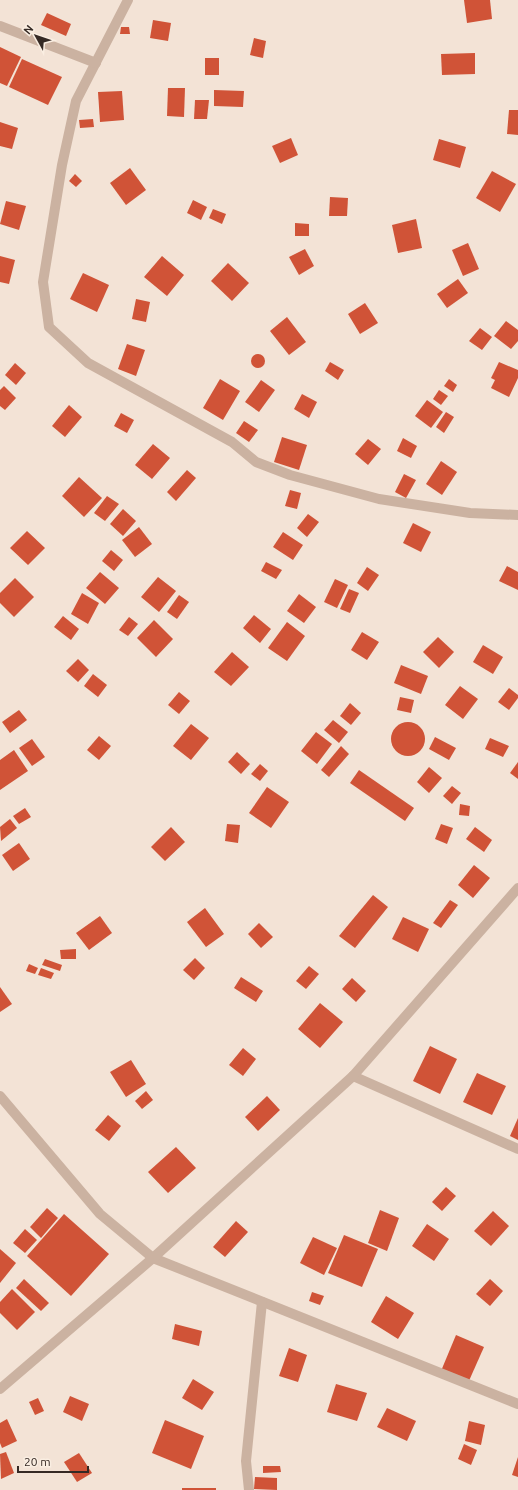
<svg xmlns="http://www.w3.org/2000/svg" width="518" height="1490" font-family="Ubuntu,sans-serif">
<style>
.building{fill:#d05337}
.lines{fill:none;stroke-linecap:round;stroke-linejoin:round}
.minor{stroke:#cbb2a1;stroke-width:10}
.tertiary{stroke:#cbb2a1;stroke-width:10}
</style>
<rect width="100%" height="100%" fill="#f3e3d6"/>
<g class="building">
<polygon points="464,0 490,0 492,19 467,23"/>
<polygon points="47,13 71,24 66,36 41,25"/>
<polygon points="153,20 171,23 168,41 150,38"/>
<polygon points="121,27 129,27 130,34 120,34"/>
<polygon points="254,38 266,41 263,58 250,55"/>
<polygon points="0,47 21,57 7,86 0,83"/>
<polygon points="475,53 475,74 442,75 441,54"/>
<rect x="205" y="58" width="14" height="17"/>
<polygon points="22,59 62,77 48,105 9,87"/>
<polygon points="168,88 185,88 184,117 167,116"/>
<polygon points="214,90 244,91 243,107 214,106"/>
<polygon points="122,91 124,120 100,122 98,92"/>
<polygon points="195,100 209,100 207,119 194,119"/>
<polygon points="509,110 518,110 518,135 507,134"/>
<polygon points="93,119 94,127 80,128 79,120"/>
<polygon points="0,122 18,128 12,149 0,146"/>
<polygon points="291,138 298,155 280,163 272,146"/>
<polygon points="439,139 466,147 460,168 433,160"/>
<polygon points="130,168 146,190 126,205 110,183"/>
<polygon points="492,171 516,184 500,212 476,198"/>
<polygon points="75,174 82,181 76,187 69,181"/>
<polygon points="330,197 348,198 347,216 329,216"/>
<polygon points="193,200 207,207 201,220 187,213"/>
<polygon points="6,201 26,206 19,230 0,224"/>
<polygon points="213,209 226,214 222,224 209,218"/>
<polygon points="416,219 422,248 398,253 392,225"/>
<polygon points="295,223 309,224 309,236 295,236"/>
<polygon points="468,243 479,269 463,276 452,250"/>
<polygon points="305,249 314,266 299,275 289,257"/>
<polygon points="0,256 15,260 9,284 0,282"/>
<polygon points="162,256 184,275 167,296 144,277"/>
<polygon points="228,263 249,283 232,301 211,281"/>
<polygon points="83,273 109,285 97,312 70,299"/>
<polygon points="458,279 468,293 447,308 437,294"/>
<polygon points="136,299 150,302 146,322 132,319"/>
<polygon points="365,303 378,323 360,334 348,314"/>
<polygon points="287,317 306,342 289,355 270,331"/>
<polygon points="506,321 518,330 518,341 511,349 494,336"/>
<polygon points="480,328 492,337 482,350 469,341"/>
<polygon points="127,344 145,350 136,376 118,369"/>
<circle cx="258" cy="361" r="7"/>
<polygon points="330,362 344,370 338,380 325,371"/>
<polygon points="499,362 518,370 518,378 509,397 491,388 495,380 491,378"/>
<polygon points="15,363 26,373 16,385 5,375"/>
<polygon points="220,379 240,391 223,420 203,408"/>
<polygon points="449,379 457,385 453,392 444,386"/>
<polygon points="261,380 275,390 259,412 245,402"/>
<polygon points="4,386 16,398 5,410 0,406 0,390"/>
<polygon points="439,390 448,396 441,405 433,399"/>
<polygon points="302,394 317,402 309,418 294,409"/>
<polygon points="427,400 443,412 431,428 415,416"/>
<polygon points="69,405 82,417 65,437 52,426"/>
<polygon points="446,412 454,417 444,433 436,427"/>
<polygon points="121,413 134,420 127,433 114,426"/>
<polygon points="244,421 258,430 249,442 236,433"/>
<polygon points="282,437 307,445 299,470 274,462"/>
<polygon points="403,438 417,446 411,458 397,451"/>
<polygon points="368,439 381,449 368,465 355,454"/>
<polygon points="153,444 170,458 152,479 135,465"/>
<polygon points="441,461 457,472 442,495 426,484"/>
<polygon points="187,470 196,478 176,501 167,492"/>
<polygon points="404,474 416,480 406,498 395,492"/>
<polygon points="79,477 102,498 84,517 62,496"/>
<polygon points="290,490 301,493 297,509 285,506"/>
<polygon points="107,496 119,504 105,521 94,513"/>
<polygon points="123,509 136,521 123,536 110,524"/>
<polygon points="308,514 319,522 307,537 297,528"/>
<polygon points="413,523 431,532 421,552 403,543"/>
<polygon points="139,527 152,544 135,557 122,540"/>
<polygon points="27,531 45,548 28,565 10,548"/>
<polygon points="283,532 303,545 293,560 273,547"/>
<polygon points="111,550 123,560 114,571 102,561"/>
<polygon points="266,562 282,570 276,579 261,571"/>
<polygon points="507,566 518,572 518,590 499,581"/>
<polygon points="367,567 379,575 368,591 357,583"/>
<polygon points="100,572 119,588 105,604 86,588"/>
<polygon points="158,577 176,591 159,612 141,597"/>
<polygon points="15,578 34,597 14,617 0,603 0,593"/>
<polygon points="335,579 348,585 337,608 324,602"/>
<polygon points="349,589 359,593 350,613 340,609"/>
<polygon points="82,593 99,603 88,624 71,614"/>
<polygon points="299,594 316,607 304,623 287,611"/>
<polygon points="179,595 189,602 177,619 167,612"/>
<polygon points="254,615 271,629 260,643 243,628"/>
<polygon points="63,616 79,629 71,640 54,627"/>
<polygon points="129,617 138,624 128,636 119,630"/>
<polygon points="154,620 173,639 156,657 137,638"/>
<polygon points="287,622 305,636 287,661 268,648"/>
<polygon points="362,632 379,642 367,660 351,650"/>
<polygon points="438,637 454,652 439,668 423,652"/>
<polygon points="483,645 503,657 493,674 473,662"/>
<polygon points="232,652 249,667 231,686 214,672"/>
<polygon points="78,659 89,670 78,682 66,671"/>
<polygon points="401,665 428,676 421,694 394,683"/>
<polygon points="93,674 107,685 98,697 84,686"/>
<polygon points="460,686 478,699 463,719 445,705"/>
<polygon points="509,688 518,695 518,698 509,710 498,702"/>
<polygon points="179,692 190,701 179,714 168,705"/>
<polygon points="400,697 414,700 411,713 397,710"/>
<polygon points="350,703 361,713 351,725 340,716"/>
<polygon points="19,710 27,720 10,733 2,722"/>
<polygon points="333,720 348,732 339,743 324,730"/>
<circle cx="408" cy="739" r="17"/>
<polygon points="191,724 209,738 191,760 173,746"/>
<polygon points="316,732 332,744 317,764 301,751"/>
<polygon points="99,736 111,746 99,760 87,750"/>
<polygon points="435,737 456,748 449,760 429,749"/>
<polygon points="490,738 509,746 503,757 485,749"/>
<polygon points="32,739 45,757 32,766 19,748"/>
<polygon points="341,746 349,754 329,777 321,770"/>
<polygon points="14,750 28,771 0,790 0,760"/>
<polygon points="237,752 250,764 241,774 228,762"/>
<polygon points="518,762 518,779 510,773"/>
<polygon points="260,764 268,771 260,781 251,774"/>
<polygon points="429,767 442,778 429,793 417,782"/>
<polygon points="359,770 414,808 405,821 350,783"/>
<polygon points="452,786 461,793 452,804 443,796"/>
<polygon points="267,787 289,802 271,828 249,813"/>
<polygon points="460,804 470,806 469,816 459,815"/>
<polygon points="25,808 31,817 19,824 13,816"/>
<polygon points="10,819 17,828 1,841 0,827"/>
<polygon points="227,824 240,825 238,843 225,841"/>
<polygon points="441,824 453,828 447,844 435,839"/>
<polygon points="171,827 185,842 165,861 151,847"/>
<polygon points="475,827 492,840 484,852 466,839"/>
<polygon points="19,843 30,859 13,871 2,855"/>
<polygon points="474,865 490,878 473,898 458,885"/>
<polygon points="373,895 388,907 355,948 339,936"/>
<polygon points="450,900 458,905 441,928 433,923"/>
<polygon points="205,908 224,934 206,947 187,922"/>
<polygon points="100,916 112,933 89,950 76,933"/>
<polygon points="403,917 429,929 418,952 392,939"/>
<polygon points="259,923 273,937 261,948 248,934"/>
<polygon points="76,949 76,959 61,959 60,950"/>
<polygon points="195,958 205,968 194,980 183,970"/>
<polygon points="45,959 62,965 60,971 42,965"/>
<polygon points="29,964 38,968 35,974 26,971"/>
<polygon points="309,966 319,974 306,989 296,981"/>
<polygon points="41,968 54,973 51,979 38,975"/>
<polygon points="241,977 263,991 256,1002 234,988"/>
<polygon points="352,978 366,991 356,1002 342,989"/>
<polygon points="0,987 12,1004 0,1012"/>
<polygon points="320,1003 343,1022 320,1048 298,1029"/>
<polygon points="430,1046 457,1059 440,1094 413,1081"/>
<polygon points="243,1048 256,1059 243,1076 229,1065"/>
<polygon points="131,1060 146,1084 126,1097 110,1072"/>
<polygon points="477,1073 506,1086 492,1115 463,1102"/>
<polygon points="146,1091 153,1100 142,1109 135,1101"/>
<polygon points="267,1096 280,1110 258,1131 245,1117"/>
<polygon points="108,1115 121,1126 109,1141 95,1130"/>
<polygon points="518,1118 518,1140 510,1136"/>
<polygon points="176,1147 196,1168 168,1193 148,1172"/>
<polygon points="446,1187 456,1196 442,1211 432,1202"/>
<polygon points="47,1208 58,1218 41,1238 30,1227"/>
<polygon points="380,1210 399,1218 387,1251 368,1243"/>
<polygon points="493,1211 509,1226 491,1246 474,1231"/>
<polygon points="64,1214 109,1254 71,1296 27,1256"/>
<polygon points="236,1221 248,1232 225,1257 213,1247"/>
<polygon points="427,1224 449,1239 434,1261 412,1246"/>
<polygon points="25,1229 37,1240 25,1253 13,1243"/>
<polygon points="344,1235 378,1249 362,1287 328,1273"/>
<polygon points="313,1237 337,1248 324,1275 300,1263"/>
<polygon points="0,1249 16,1263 0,1283"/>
<polygon points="24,1279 49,1303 41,1311 16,1288"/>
<polygon points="490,1279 503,1291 490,1306 476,1294"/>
<polygon points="12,1289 35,1312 17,1330 0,1313 0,1302"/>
<polygon points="312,1292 324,1296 320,1305 309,1301"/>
<polygon points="386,1296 414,1313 398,1339 371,1322"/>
<polygon points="175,1324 202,1331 199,1346 172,1339"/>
<polygon points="456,1335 484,1347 468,1383 441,1371"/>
<polygon points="289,1348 307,1355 298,1382 279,1376"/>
<polygon points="193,1379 214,1392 202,1410 182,1398"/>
<polygon points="336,1384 367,1393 357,1421 327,1412"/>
<polygon points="70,1396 89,1404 82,1421 63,1412"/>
<polygon points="38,1398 44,1411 35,1415 29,1402"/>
<polygon points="387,1408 416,1421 407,1441 377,1427"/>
<polygon points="7,1419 17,1441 2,1448 0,1443 0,1423"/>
<polygon points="165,1420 204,1436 191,1469 152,1453"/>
<polygon points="469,1421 485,1425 481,1445 465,1441"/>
<polygon points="464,1444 477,1450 471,1465 458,1459"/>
<polygon points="6,1452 14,1473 1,1479 0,1454"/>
<polygon points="79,1453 92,1473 77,1482 64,1462"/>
<polygon points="518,1457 518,1477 512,1475"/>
<polygon points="263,1466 280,1466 281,1472 263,1473"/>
<polygon points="255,1477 277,1478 277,1490 254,1489"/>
<rect x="182" y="1488" width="34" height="2"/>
</g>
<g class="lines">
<g class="minor">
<polyline points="128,0 76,101 62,165 43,282 49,327 88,363 232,442 256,462 290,475 379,499 470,513 518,515"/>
<polyline points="0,26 96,63"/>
<polyline points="353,1076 518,1149"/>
<polyline points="0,1096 100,1214 153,1258 518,1404"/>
<polyline points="249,1490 246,1461 262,1302"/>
</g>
<polyline class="tertiary" points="0,1389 153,1258 353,1076 518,888"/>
</g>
<g transform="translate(36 36) rotate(310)" stroke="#faeee2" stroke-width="3" paint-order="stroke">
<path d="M0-3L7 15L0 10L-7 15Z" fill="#352924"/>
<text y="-6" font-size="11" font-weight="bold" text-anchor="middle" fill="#352924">N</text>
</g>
<path d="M18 1466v6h70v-6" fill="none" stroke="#352924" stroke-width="2"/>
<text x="24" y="1466" font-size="12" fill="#352924" stroke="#faeee2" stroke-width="3" paint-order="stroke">20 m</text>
</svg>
